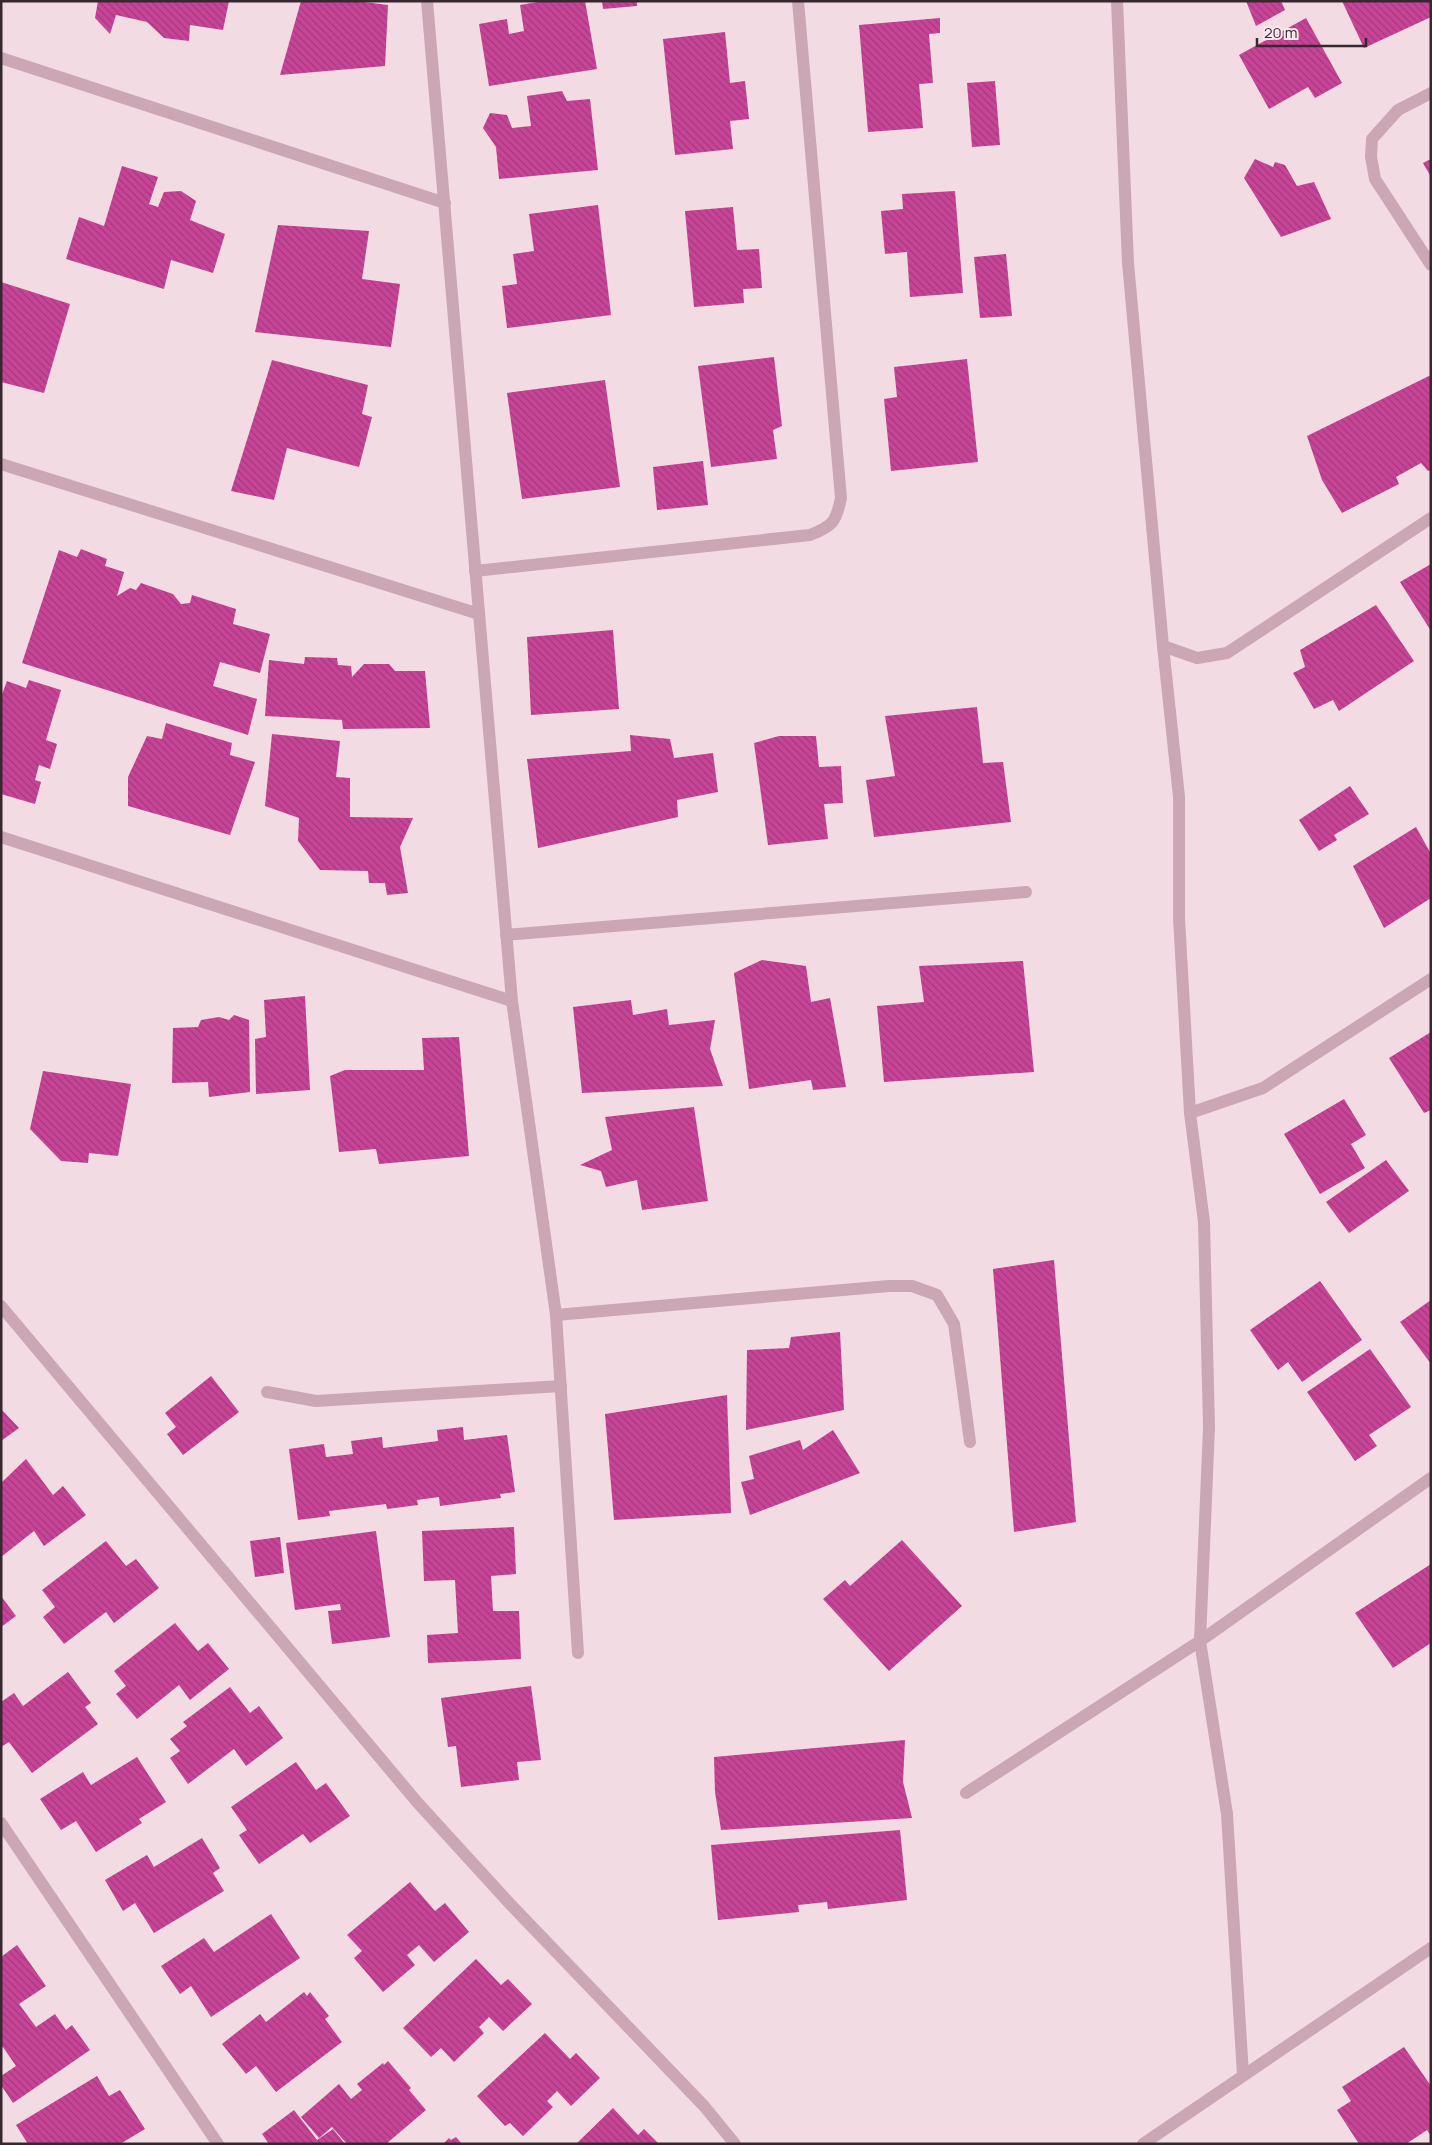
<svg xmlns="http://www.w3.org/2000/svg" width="1432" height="2145" font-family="Manrope,sans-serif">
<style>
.building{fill:url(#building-back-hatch)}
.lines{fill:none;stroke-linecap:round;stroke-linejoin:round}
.lane{stroke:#cba7b6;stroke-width:12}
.street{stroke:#cba7b6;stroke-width:12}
</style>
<defs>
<pattern id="building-back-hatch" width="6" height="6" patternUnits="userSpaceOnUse" patternTransform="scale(1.25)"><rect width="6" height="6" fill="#c84497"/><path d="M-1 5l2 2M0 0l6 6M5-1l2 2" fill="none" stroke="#a3397c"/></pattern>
</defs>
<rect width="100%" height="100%" fill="#f2dbe3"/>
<g class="building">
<polygon points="98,1 229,1 223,30 190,25 189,41 164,38 147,22 116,15 110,34 95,18"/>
<polygon points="301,1 356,1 388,5 385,66 280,75"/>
<polygon points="544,1 585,1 597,69 489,86 479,24 507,19 509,34 524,31 520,5"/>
<polygon points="602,1 637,1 637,6 603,9"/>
<polygon points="1246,1 1281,1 1285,10 1256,26"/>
<polygon points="1342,1 1431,1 1431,17 1364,48"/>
<polygon points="940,18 940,33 929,34 933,83 919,84 923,128 868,132 859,25"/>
<polygon points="1306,18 1342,83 1315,98 1308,87 1269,109 1239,55"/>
<polygon points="725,32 730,83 745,81 749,119 730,121 733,149 675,155 663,39"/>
<polygon points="995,81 1000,145 972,147 967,83"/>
<polygon points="562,91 567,101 590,99 598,170 499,179 496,147 483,128 490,113 507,115 512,128 531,126 527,96"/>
<polygon points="1255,159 1273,167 1275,162 1285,165 1297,186 1314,182 1331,219 1281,237 1244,178"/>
<polygon points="1431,159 1431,177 1423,163"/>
<polygon points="122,166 158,177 149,204 158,207 164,192 181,191 196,201 190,220 225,234 213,273 171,260 164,289 66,259 79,217 104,226"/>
<polygon points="955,191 963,293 910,297 907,252 885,254 881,211 903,209 902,194"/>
<polygon points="598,205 611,315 507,328 502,286 517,284 513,254 534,251 529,214"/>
<polygon points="733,207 737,250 759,249 762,288 743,289 744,303 694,307 685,211"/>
<polygon points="278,225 369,231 362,279 400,284 391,347 255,332"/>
<polygon points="1006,254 1012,316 980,318 974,257"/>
<polygon points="1,282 70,304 44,393 1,382"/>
<polygon points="774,357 782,426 773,430 777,459 711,467 698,366"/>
<polygon points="967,359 978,462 891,471 884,399 897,397 894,367"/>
<polygon points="272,360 368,385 362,414 372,417 359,467 287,448 274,500 231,491"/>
<polygon points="1431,375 1431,470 1428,471 1421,463 1396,477 1399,484 1342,513 1322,480 1307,436"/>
<polygon points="605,380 620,487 522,499 507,393"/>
<polygon points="703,461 708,505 657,510 653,467"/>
<polygon points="81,549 107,559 105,566 124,572 117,596 130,588 136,590 141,583 173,594 181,604 190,603 192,595 236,609 233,624 270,634 260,673 220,662 213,686 257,699 248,735 22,663 59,550 77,557"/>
<polygon points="1431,564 1431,631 1400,582"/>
<polygon points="1376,605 1414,661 1339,711 1333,700 1314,709 1293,673 1305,667 1300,650"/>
<polygon points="613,630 619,709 531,715 527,637"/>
<polygon points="305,657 337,658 338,665 351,666 352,677 364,664 389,664 395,671 425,671 430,728 343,729 342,720 265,716 269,660 304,664"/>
<polygon points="29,680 61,690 46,740 57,744 50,769 39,765 35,780 41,782 35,804 1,794 1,697 7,681 26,688"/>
<polygon points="977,707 983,763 1003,762 1011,822 874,837 866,780 895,776 885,716"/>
<polygon points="166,723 232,743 230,755 255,762 230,835 128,806 128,777 147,736 162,739"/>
<polygon points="272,734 340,741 336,777 350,778 350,817 413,818 400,847 408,893 387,895 385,883 369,883 368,871 320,870 298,841 299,818 265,806"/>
<polygon points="630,735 670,739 674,758 713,753 718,792 677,800 678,817 538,848 527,759 631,751"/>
<polygon points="779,736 816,736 819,767 841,766 843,803 824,804 828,839 768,845 754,743"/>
<polygon points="1350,786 1369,814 1334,835 1337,840 1319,851 1299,820"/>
<polygon points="1416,827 1431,854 1431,898 1384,928 1353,866"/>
<polygon points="762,960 806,966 811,1002 830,998 846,1087 813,1090 811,1080 749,1089 734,973"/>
<polygon points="1023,961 1034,1072 884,1082 877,1006 924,1002 919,966"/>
<polygon points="305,996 310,1090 256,1094 255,1039 266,1037 264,1000"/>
<polygon points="631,1000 633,1015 667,1009 669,1025 715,1020 710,1049 723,1086 582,1093 573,1007"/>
<polygon points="234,1015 249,1020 250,1092 209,1097 208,1082 172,1083 173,1028 198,1027 201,1020 219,1017 229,1020"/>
<polygon points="1431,1032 1431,1110 1424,1113 1389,1058"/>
<polygon points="459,1037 469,1156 379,1164 376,1149 339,1152 330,1076 345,1070 424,1070 422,1038"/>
<polygon points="43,1071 131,1084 118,1156 89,1153 88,1163 61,1161 30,1129"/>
<polygon points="1344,1099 1366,1135 1351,1144 1365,1168 1320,1194 1284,1134"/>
<polygon points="694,1107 708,1201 642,1210 637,1180 606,1187 601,1171 580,1165 612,1150 605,1117"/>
<polygon points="1386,1160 1409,1191 1349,1233 1326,1202"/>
<polygon points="1054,1260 1076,1522 1014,1532 993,1269"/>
<polygon points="1320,1281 1362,1340 1302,1382 1288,1362 1278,1370 1250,1330"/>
<polygon points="1431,1300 1431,1364 1400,1322"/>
<polygon points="840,1332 844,1410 746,1430 747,1350 789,1348 791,1337"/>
<polygon points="1370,1349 1411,1407 1369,1435 1377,1446 1355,1461 1307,1392"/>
<polygon points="211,1376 239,1412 183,1455 167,1434 176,1427 165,1413"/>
<polygon points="727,1395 731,1513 614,1520 605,1414"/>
<polygon points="1,1409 19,1428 1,1441"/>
<polygon points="463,1427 464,1440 507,1435 515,1492 500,1494 501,1498 440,1506 439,1497 417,1500 418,1505 387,1509 386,1504 329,1511 330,1516 298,1520 289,1449 324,1444 326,1457 353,1454 351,1441 382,1437 383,1448 438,1441 437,1430"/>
<polygon points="833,1430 860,1473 750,1515 741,1482 754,1479 749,1456 800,1440 803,1450"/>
<polygon points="26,1459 53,1495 63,1486 86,1515 44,1546 34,1531 1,1557 1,1483"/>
<polygon points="514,1527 516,1574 491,1576 493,1611 519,1611 521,1659 428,1663 427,1635 458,1633 455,1580 424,1581 422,1531"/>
<polygon points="376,1531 390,1637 332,1644 328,1611 341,1610 340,1604 295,1610 286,1543"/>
<polygon points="280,1537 284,1573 255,1577 250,1541"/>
<polygon points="902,1540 962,1606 889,1671 823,1599 845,1580 850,1586"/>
<polygon points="106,1541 126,1566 136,1559 159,1588 114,1623 106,1612 64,1644 43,1617 55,1607 42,1590"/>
<polygon points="1431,1564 1431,1643 1393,1668 1355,1613"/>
<polygon points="1,1596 16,1616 1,1627"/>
<polygon points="175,1623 198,1651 208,1643 229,1669 190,1700 179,1685 137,1719 116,1694 126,1686 114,1671"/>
<polygon points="68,1672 91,1703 85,1707 98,1724 32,1773 9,1742 1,1747 1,1702 14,1693 23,1706"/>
<polygon points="531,1686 541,1760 517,1762 519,1780 461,1787 456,1746 448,1747 441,1698"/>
<polygon points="230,1687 250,1713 259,1706 283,1738 246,1766 234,1749 188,1784 170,1758 180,1751 170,1739 187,1726 183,1722"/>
<polygon points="905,1740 903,1782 912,1818 721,1830 715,1792 714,1757"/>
<polygon points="137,1757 166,1802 139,1819 142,1823 96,1852 76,1821 61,1830 40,1799 83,1772 91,1785"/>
<polygon points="296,1762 316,1790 326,1783 350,1816 310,1843 303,1834 259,1864 239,1835 247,1830 231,1807"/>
<polygon points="900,1830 907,1900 828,1909 827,1902 798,1905 799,1912 718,1920 711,1845"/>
<polygon points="202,1838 220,1868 213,1873 224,1891 154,1933 135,1903 123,1911 105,1880 147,1855 154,1867"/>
<polygon points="410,1882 435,1911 445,1903 469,1932 434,1962 419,1945 407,1955 415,1965 383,1992 354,1958 362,1951 347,1935"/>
<polygon points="271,1914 300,1958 211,2017 191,1986 180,1994 161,1966 204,1938 214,1952"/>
<polygon points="17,1945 46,1986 19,2004 36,2027 55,2014 66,2030 72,2025 90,2050 13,2103 1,2085 1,2076 16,2066 3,2047 1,2048 1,1957"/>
<polygon points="476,1959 501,1985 508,1979 532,2004 503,2031 489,2017 479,2027 484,2033 454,2062 441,2048 431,2057 403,2028"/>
<polygon points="304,1992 307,1996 310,1992 329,2016 325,2019 342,2042 276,2092 256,2066 246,2074 222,2044 260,2014 266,2022"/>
<polygon points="545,2033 570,2059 576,2053 600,2078 571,2106 557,2091 547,2101 553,2107 523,2136 510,2123 505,2126 477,2096"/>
<polygon points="1404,2047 1431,2086 1431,2136 1427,2130 1406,2144 1359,2144 1337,2110 1351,2101 1342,2087"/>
<polygon points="388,2061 411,2088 409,2090 426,2110 386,2144 347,2144 332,2127 319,2138 301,2117 339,2084 351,2099 362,2090 357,2084 383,2063 384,2065"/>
<polygon points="97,2076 109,2096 120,2090 145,2129 120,2144 28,2144 16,2125"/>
<polygon points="613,2108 638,2135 644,2129 659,2144 576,2144"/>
<polygon points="294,2110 317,2140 333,2129 345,2144 269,2144 262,2134"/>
<polygon points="456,2137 462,2144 443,2144 449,2138 451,2140"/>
</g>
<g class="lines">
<polyline class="lane" points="966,1793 1200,1641"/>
<g class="street">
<polyline points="427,1 512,1001 556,1315 578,1653"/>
<polyline points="1117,1 1128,263 1163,646 1179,797 1179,918 1190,1113 1204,1222 1209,1427 1200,1641 1227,1814 1243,2075"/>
<polyline points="1,58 445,203"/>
<polyline points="1431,93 1398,110 1372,139 1371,157 1375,179 1431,265"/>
<polyline points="1,464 479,614"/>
<path d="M475 571 810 535C833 526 836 522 841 498L798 1"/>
<polyline points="1163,646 1197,658 1227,653 1431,518"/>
<polyline points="1,837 512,1001"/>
<polyline points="506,935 1026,892"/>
<polyline points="1190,1113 1263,1088 1431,979"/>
<polyline points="1,1306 417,1802 511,1905 704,2106 735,2144"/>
<polyline points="556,1315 889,1286 912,1286 937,1295 954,1324 970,1442"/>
<polyline points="267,1392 316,1401 561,1386"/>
<polyline points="1200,1641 1431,1478"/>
<polyline points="1,1823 218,2144"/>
<polyline points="1143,2144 1431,1948"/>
</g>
</g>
<rect width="1432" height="2145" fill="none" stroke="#372830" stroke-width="5"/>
<path d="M1257 38v8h109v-8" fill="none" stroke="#372830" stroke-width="2.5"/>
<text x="1264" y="38" font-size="15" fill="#372830" stroke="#fae8ee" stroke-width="4" paint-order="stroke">20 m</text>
</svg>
